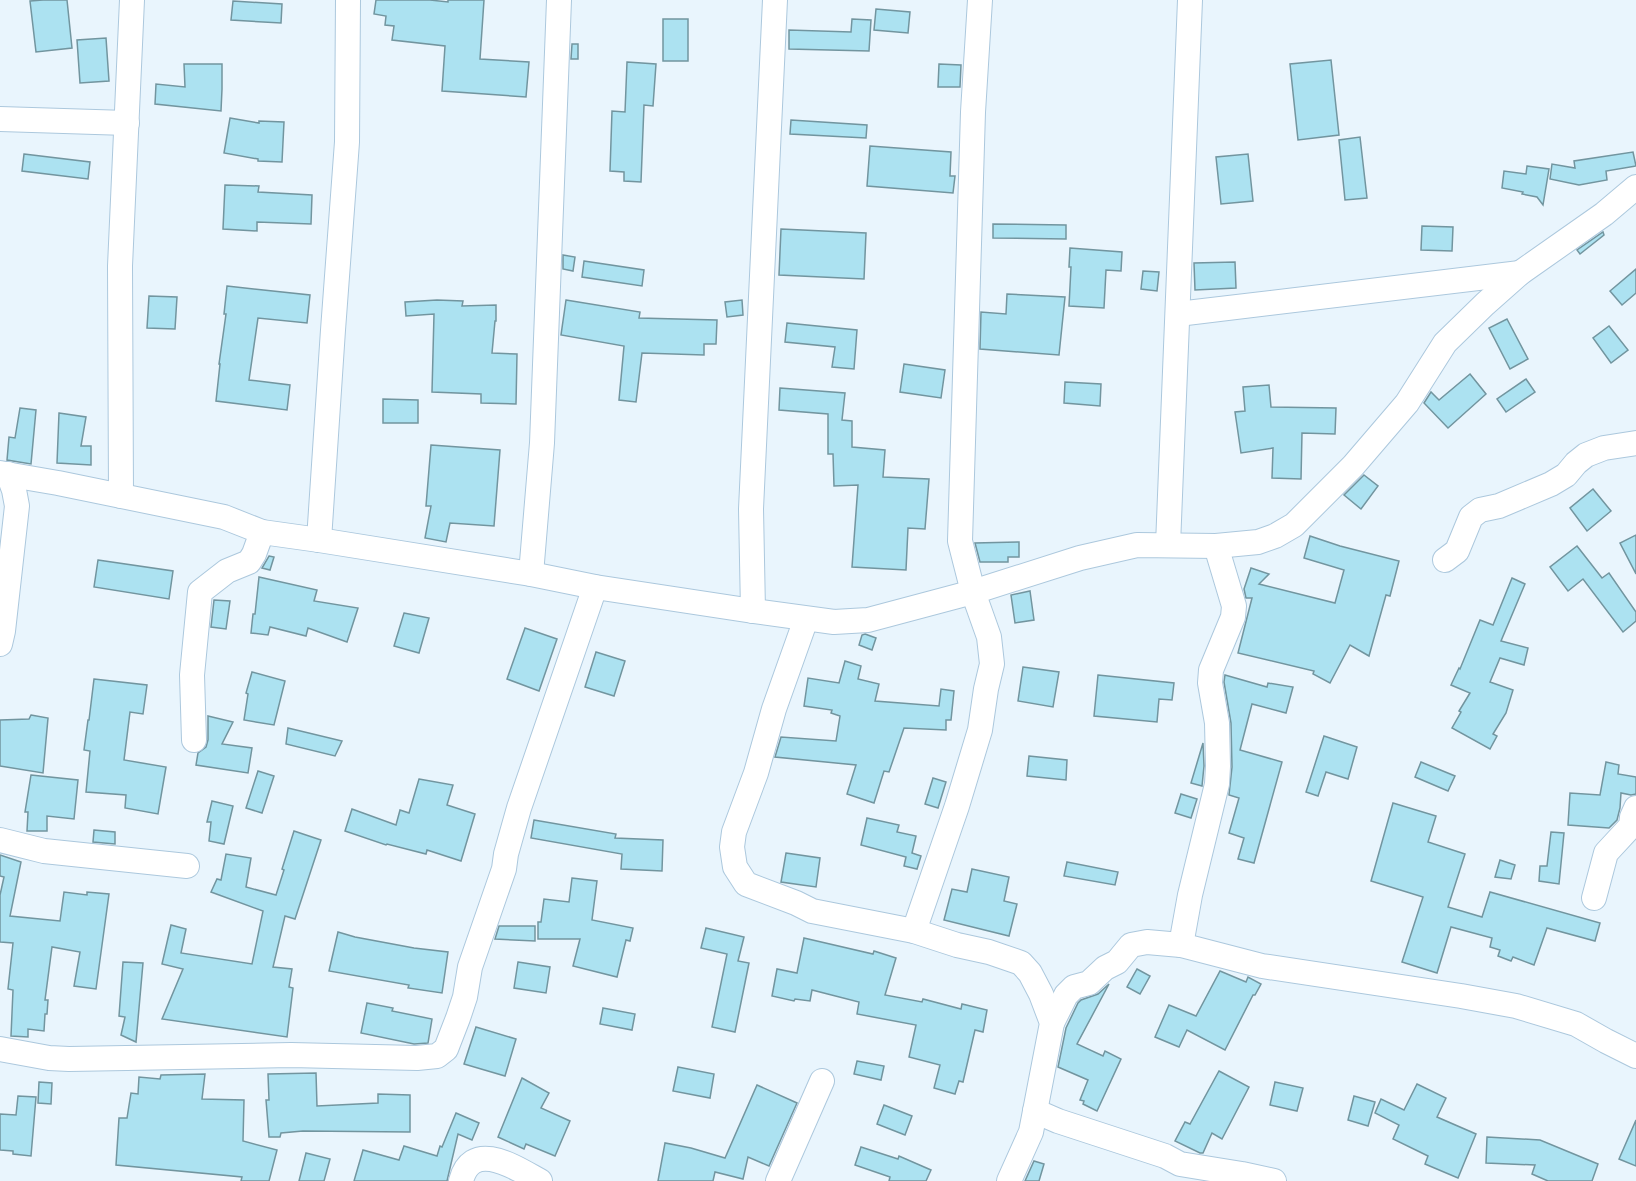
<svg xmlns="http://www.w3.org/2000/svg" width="1636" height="1181" font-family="Montserrat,sans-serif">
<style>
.building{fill:#ace2f1;stroke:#72959f;stroke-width:1.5}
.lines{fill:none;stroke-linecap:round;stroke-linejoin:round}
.minor-casing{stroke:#acc8dd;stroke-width:26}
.minor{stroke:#fff;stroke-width:24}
</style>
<rect width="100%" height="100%" fill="#e9f5fd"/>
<g class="building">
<polygon points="43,0 67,0 72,48 36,52 30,1"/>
<polygon points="376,0 430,0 448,2 448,0 484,0 480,59 529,62 526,97 442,91 445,46 392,40 394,26 385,25 386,16 374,14"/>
<polygon points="233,1 282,4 281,23 231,20"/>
<polygon points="876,9 910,12 908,33 874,30"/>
<rect x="663" y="19" width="25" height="42"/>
<polygon points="852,19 871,20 869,51 789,49 789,30 851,32"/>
<polygon points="106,38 109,81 80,83 77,40"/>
<polygon points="572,44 578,44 578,59 571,59"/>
<polygon points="1331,60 1339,135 1298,140 1290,64"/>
<polygon points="627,62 656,64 653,106 644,105 641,182 624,181 624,172 610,171 612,111 625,112"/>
<polygon points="184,64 222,64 222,89 221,111 155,104 156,84 185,87"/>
<polygon points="939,64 961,65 960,87 938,87"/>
<polygon points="230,118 259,123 259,121 284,122 282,162 258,161 258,159 224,153"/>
<polygon points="791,120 867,125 866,138 790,134"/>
<polygon points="1360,137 1367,198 1345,200 1339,140"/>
<polygon points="870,146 951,152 950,176 955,176 953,193 867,186"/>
<polygon points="1633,152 1636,166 1606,171 1607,180 1579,185 1550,179 1552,164 1575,168 1574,161"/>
<polygon points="24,154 90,162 88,179 22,171"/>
<polygon points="1248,154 1253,201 1221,204 1216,157"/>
<polygon points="1527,166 1549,169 1543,205 1537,197 1522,194 1523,192 1502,188 1504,171 1526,174"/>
<polygon points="225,185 259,186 258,192 312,195 311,224 257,222 257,231 223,229"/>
<polygon points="993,224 1066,225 1066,239 993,238"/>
<polygon points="1422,226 1453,227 1452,251 1421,250"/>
<polygon points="781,229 866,233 864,279 779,275"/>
<polygon points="1603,232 1604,235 1580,254 1577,250"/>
<polygon points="1070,248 1122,252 1121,271 1106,270 1104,308 1069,306 1071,267 1069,267"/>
<polygon points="563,255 575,257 573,271 563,269"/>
<polygon points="584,261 644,270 642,286 582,277"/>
<polygon points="1235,262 1236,288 1195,290 1194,263"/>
<polygon points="1636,269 1636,293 1622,305 1610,291"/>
<polygon points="1143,271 1159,272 1157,291 1141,289"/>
<polygon points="227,286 310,295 307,323 258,318 249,380 290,385 287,410 216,401 220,364 219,364 226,314 224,314"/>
<polygon points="1007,294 1065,297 1059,355 980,349 981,312 1006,314"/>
<polygon points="149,296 177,297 175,329 147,328"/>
<polygon points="437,300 463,301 462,306 496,305 496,321 495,321 492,353 517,354 516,404 481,403 481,394 432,392 434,314 406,316 405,302"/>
<polygon points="566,300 640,312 639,318 717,320 716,344 704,344 704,355 642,353 636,402 619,400 624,346 561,335"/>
<polygon points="742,300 743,315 727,317 725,302"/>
<polygon points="1507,319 1528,359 1510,369 1489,328"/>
<polygon points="787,323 857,330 854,369 832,367 835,347 785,342"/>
<polygon points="1609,326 1628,350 1611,363 1593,338"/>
<polygon points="904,364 945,370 941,398 900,392"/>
<polygon points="1470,374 1486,394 1448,428 1424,403 1431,392 1439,400"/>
<polygon points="1526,379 1535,392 1506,412 1497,399"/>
<polygon points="1065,382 1101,384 1100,406 1064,403"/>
<polygon points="1269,385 1271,407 1336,408 1335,434 1302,433 1301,479 1272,478 1273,448 1241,453 1235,412 1245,411 1243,387"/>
<polygon points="780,388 845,393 842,420 852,421 852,447 885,450 883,477 929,479 925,529 908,528 906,570 852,567 858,485 834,486 833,454 828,454 828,414 779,410"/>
<polygon points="383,399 418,400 418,423 383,423"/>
<polygon points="20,408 36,410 31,464 7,460 9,437 15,438"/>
<polygon points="59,413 86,417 81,446 91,446 91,465 57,463"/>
<polygon points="431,445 500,450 494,526 450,523 446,542 425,538 431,506 426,506"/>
<polygon points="1364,475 1378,486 1361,509 1344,495"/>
<polygon points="1593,489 1611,511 1587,531 1570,508"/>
<polygon points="1636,535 1636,574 1620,543"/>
<polygon points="1310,536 1340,546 1399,561 1390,596 1386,595 1369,656 1350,645 1330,683 1313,674 1314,671 1238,653 1252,598 1246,598 1244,589 1251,568 1269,574 1259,584 1335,603 1344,570 1304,558"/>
<polygon points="1019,542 1019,557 1008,557 1008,562 980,562 975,543"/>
<polygon points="1577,546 1602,578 1609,573 1636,612 1636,621 1623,632 1583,579 1568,591 1550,567"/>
<polygon points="269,556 274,557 270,570 262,568"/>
<polygon points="98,560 173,571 169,599 94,587"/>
<polygon points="259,577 317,590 314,601 358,608 347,642 308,628 306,636 270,627 268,635 251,633 253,614 255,614"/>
<polygon points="1512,578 1525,584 1501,641 1528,648 1524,665 1500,658 1490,682 1513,690 1506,713 1493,734 1497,736 1490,749 1452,728 1461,712 1459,711 1470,693 1451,685 1459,668 1460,669 1480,620 1493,625"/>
<polygon points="1030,591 1034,620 1015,623 1011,595"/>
<polygon points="214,600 230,601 226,629 211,627"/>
<polygon points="404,613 429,618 419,653 394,646"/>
<polygon points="525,628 557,639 539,691 507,679"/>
<polygon points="865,634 876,638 872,650 859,645 862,635"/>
<polygon points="596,652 625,661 614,696 585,687"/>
<polygon points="845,661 861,666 858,679 879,684 875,701 939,706 941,689 954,691 951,720 946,720 946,730 904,728 889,772 884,771 874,803 847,794 856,765 775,757 781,737 836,741 840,716 831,713 832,710 804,706 808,678 839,683"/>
<polygon points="1023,667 1059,672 1053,707 1018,701"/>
<polygon points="252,672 285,681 274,725 244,720 248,694 246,693"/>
<polygon points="1098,675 1174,683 1172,700 1159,699 1157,722 1094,716"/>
<polygon points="1225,675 1267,687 1268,683 1293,687 1286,713 1252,704 1240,750 1282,762 1254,863 1238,859 1244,838 1229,833 1239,798 1229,795 1232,767 1231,723 1224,682"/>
<polygon points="94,679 147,685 143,714 130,712 124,760 166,767 158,814 125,808 126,795 86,792 90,751 84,750 88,720 89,720"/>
<polygon points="31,715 48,718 43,773 0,766 0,720 29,719"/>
<polygon points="208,716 233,722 222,744 252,748 248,773 196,765 198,753 206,747 208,740"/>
<polygon points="288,728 342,741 335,756 286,744"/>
<polygon points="1324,736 1357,747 1348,779 1326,772 1318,796 1306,792"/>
<polygon points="1203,743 1204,766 1202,786 1191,783"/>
<polygon points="1029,756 1067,760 1066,780 1027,776"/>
<polygon points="1421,762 1455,776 1448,791 1415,777"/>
<polygon points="1606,762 1619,765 1618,774 1636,777 1636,794 1631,795 1621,793 1620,808 1617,820 1609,828 1568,825 1570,793 1600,795"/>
<polygon points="258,771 274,776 262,813 246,808"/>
<polygon points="31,775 78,780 74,819 47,816 47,831 27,831 28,812 25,812"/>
<polygon points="933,778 946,782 938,808 925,804"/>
<polygon points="419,779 453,785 447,805 475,814 461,861 427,850 426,854 387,844 386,845 345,831 352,809 396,825 400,810 409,813"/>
<polygon points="1181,794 1197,799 1191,818 1175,813"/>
<polygon points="212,801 233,806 224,844 209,841 211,822 207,822"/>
<polygon points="1393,803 1436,816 1428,842 1465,854 1448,907 1482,917 1490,892 1600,923 1595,941 1547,928 1534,965 1513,957 1511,961 1498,956 1500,950 1490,947 1492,938 1451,927 1437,973 1402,962 1423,897 1371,881"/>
<polygon points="867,818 899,825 897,832 916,836 912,853 921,856 917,869 904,866 906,857 861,845"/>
<polygon points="534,820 616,834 615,838 663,840 662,871 621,869 622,854 531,838"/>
<polygon points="94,830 115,832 115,844 93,842"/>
<polygon points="294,831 321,840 295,919 285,916 273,967 292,969 289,987 293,988 287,1037 162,1019 183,969 162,964 171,925 186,929 181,953 252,964 263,911 211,892 217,879 221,880 226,854 251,858 246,887 276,895 284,870 282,869"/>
<polygon points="1551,832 1564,833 1559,884 1539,881 1540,866 1547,866"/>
<polygon points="786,853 820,858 816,887 781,882"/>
<polygon points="0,855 21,862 10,916 60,921 64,892 87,895 87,892 109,894 96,989 74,986 80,952 52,947 45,1000 48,1000 47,1014 45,1014 44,1031 28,1029 28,1037 11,1036 13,990 8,989 13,943 0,942 0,895 4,877 0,876"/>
<polygon points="1500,860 1515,865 1511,879 1495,877"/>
<polygon points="1067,862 1118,872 1115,885 1064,876"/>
<polygon points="972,869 1009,877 1004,901 1017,904 1009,936 944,920 952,889 967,892"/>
<polygon points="572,878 597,881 592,920 633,928 630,941 626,940 617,977 573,966 580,939 538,939 538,922 541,922 544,899 569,902"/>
<polygon points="499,926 535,926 535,941 495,939"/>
<polygon points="706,928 744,937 738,961 749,963 735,1032 712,1027 727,954 701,948"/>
<polygon points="338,932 355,937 414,948 448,952 442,993 408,988 409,985 329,971"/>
<polygon points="804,938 873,954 874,951 896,958 885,995 922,1002 923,999 961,1009 962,1004 987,1010 983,1032 975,1030 963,1082 959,1081 955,1094 934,1088 940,1065 909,1057 916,1025 857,1014 859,1002 812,990 810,1001 795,999 794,1001 772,996 777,969 797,973"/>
<polygon points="123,962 143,963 136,1042 121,1035 125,1017 119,1016"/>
<polygon points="518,962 550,967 546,993 514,988"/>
<polygon points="1137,969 1150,976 1140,994 1127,987"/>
<polygon points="1220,971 1246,982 1248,977 1261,984 1255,995 1253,995 1225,1050 1187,1030 1179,1047 1155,1037 1169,1005 1196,1016"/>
<polygon points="1109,984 1077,1044 1103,1056 1105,1051 1121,1059 1097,1111 1083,1104 1084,1101 1080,1100 1088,1080 1058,1067 1066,1028 1078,1003 1081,1000 1098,994"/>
<polygon points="367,1003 393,1008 392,1011 432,1019 428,1043 414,1044 361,1033"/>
<polygon points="603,1008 635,1014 632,1030 600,1024"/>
<polygon points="476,1027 516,1039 505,1076 464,1064"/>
<polygon points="857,1061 884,1066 881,1080 854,1074"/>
<polygon points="678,1067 714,1074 710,1098 673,1091"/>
<polygon points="1219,1071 1249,1087 1222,1139 1212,1133 1203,1153 1200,1153 1175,1141 1185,1122 1190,1124"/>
<polygon points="316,1073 317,1106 378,1103 378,1094 410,1095 410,1132 303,1131 281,1133 280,1137 269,1137 266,1100 269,1100 268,1074"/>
<polygon points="205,1074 202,1099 244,1100 243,1141 277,1150 269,1181 241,1181 242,1177 116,1165 119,1118 127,1118 131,1093 138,1094 139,1077 160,1079 161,1075"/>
<polygon points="522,1078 549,1093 541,1108 570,1121 555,1156 526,1144 524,1149 498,1137"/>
<polygon points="39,1082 52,1083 51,1104 38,1103"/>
<polygon points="1275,1082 1303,1088 1297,1111 1270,1105"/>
<polygon points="1417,1084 1446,1098 1437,1117 1476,1134 1458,1178 1425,1164 1428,1156 1393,1139 1399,1125 1375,1113 1381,1099 1404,1110"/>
<polygon points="757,1085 797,1103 769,1166 748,1157 743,1179 715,1172 713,1181 658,1181 665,1143 691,1148 725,1158"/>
<polygon points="18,1096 36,1097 31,1156 13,1154 13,1151 0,1150 0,1114 16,1115"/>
<polygon points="1354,1096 1375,1102 1368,1126 1348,1120"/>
<polygon points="884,1105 912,1116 905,1135 877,1124"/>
<polygon points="456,1113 479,1123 472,1140 458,1134 447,1181 354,1181 363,1150 399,1160 404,1146 437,1156 440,1146 442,1147"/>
<polygon points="1636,1120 1636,1166 1619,1159"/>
<polygon points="1487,1137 1540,1140 1598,1164 1592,1181 1548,1181 1532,1174 1535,1165 1486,1163"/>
<polygon points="861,1147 898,1159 899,1156 931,1170 926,1181 889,1181 890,1177 855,1165"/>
<polygon points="306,1153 330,1159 324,1181 299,1181"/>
<polygon points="1034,1161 1044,1164 1039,1181 1025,1181"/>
</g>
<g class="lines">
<defs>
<g id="minor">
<polyline points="0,119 127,123"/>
<polyline points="1178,314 1520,273"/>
<polyline points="0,473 58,483 224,517 262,532 319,540 531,574 595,587 753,611 834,622 868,620 973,592 1080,558 1137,545 1216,546 1258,542 1275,536 1294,525 1353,466 1407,403 1445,343 1485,304 1520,273 1604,214 1636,187"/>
<polyline points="121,496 120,266 132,0"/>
<polyline points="319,540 333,330 347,142 348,0"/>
<polyline points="1168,545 1190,0"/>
<polyline points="1445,560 1457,551 1471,517 1480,510 1499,506 1551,484 1566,475 1576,463 1586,455 1604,448 1636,443"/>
<polyline points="531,574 542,443 559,0"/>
<polyline points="753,611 751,509 775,0"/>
<polyline points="806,619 774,709 756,773 734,832 732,847 735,867 746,884 796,903 812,911 914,931 957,945 989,952 1021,963 1030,973 1041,994 1052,1023 1031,1132 1009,1181"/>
<polyline points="0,644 3,631 17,506 14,490 8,474"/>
<polyline points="194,740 192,675 200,592 227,571 249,562 254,554 262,532"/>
<polyline points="0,840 44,851 187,866"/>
<polyline points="1594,898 1606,853 1631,826 1632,817 1636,808"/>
<polyline points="914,931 957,806 980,730 986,689 992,664 989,637 973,592 960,541 973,112 980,0"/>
<polyline points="1181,945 1190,895 1217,784 1218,766 1217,723 1210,683 1211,670 1233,617 1234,606 1216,546"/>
<polyline points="1052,1023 1066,995 1074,987 1089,983 1105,968 1117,962 1131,945 1147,942 1181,945 1262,966 1461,996 1516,1006 1576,1024 1606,1041 1636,1056"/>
<polyline points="0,1049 49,1058 69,1059 291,1055 417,1058 437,1056 446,1049 458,1018 465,997 470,967 504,869 506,854 519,808 595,587"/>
<polyline points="1035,1111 1058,1121 1165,1156 1180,1164 1242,1174 1274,1181"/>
<path d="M461 1181C472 1138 516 1168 540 1181"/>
<polyline points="778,1181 822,1081"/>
</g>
</defs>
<use href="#minor" class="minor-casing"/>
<use href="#minor" class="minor"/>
</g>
</svg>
